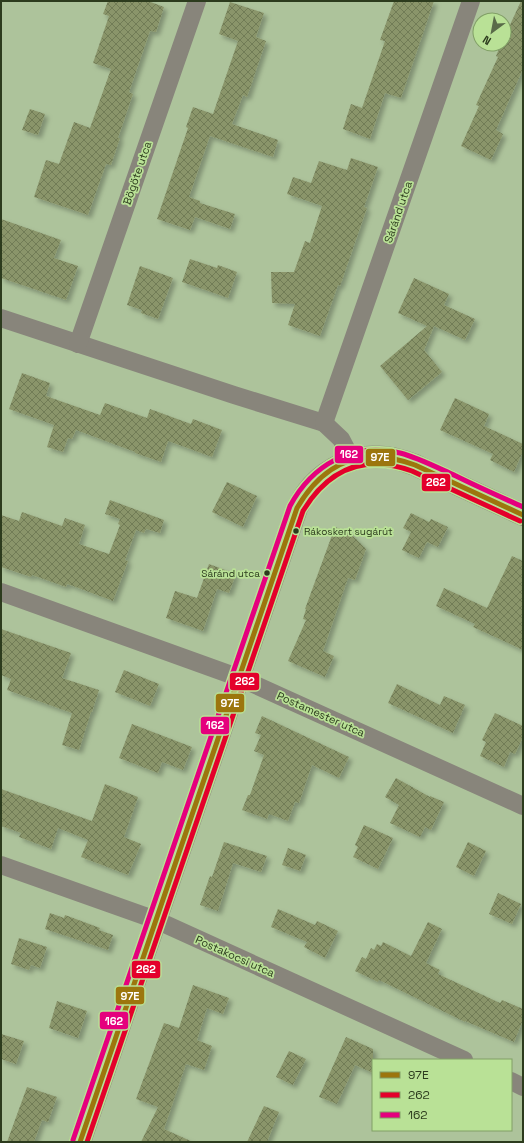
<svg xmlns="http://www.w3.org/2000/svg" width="524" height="1143" font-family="'Space Grotesk',sans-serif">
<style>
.building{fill:url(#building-cross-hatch);filter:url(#shadow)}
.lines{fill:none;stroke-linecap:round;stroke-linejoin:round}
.minor{stroke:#88857b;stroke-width:18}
.tertiary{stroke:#88857b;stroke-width:22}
.bus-1-casing{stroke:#b9e196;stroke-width:8}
.bus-2-casing{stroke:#b9e196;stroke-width:8}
.bus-3-casing{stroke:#b9e196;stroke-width:8}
.bus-1{stroke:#9c760d;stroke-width:5}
.bus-2{stroke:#e4002b;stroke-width:5}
.bus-3{stroke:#e5007d;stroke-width:5}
.bus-dot{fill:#2c3b1d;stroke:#b9e196;stroke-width:1.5}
.labels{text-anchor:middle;stroke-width:3.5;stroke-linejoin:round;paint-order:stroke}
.bus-label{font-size:10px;fill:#2c3b1d;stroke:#b9e196;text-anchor:start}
.street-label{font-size:11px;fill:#2c3b1d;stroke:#b9e196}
.line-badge{stroke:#b9e196;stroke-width:1.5}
.badge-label{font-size:11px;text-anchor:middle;font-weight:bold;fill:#fff}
</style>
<defs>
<pattern id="building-cross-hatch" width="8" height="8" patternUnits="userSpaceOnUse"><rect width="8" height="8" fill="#8a956b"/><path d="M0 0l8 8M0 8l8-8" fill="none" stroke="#717b57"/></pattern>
<filter id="shadow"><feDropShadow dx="3.5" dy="3.5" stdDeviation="2" flood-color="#0004"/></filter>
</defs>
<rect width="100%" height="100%" fill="#adc39b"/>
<g class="building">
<polygon points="108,1 148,1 164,7 156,32 150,31 129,92 133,94 118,138 120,138 111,165 106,164 88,215 34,197 46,160 59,164 74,122 90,128 111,69 93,63 109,16 103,14"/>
<polygon points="394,1 434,1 401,98 385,93 370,139 343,129 351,104 362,108 385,41 380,40"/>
<polygon points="521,1 523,1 523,69 496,130 503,134 491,160 461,146 479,106 476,105 498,57 496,56 501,44 504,44 504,38"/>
<polygon points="230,2 264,13 256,37 266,41 247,97 243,95 232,124 278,140 273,157 210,136 189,197 200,201 200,203 235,214 230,229 195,217 190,230 157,219 188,128 186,127 193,107 213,114 238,41 219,34"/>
<polygon points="30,109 45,114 38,135 22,130"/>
<polygon points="351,158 378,167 364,207 367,208 340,286 338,285 320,336 288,325 295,304 272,303 271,272 294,272 305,241 310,243 322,206 287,194 293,177 311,183 319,161 347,170"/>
<polygon points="1,219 61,240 54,258 78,266 66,300 1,278"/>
<polygon points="190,259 217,268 218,265 237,272 228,298 182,282"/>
<polygon points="140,266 173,278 158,319 141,313 142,310 127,305"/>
<polygon points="414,278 449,294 444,305 475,319 465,340 434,326 424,350 442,372 408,400 380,366 427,326 398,313"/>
<polygon points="22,373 50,383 46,396 100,415 105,403 147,418 150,409 191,424 193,419 222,430 212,457 168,441 161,462 135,453 135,452 76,430 72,439 68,438 63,452 47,447 54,425 9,409"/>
<polygon points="455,398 489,414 484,426 523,444 523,451 514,472 490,460 493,454 440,430"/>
<polygon points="227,482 257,496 243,527 212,512"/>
<polygon points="110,500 164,520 160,533 146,529 144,533 136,530 125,560 128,561 113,601 73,586 67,584 66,587 32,575 31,577 1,567 1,515 19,521 22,512 62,526 65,518 85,525 79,544 109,554 120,525 118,524 120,519 105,514"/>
<polygon points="411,513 429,522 431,519 448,527 438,547 427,542 419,558 402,550 411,532 403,528"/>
<polygon points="335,527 349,532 366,549 355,580 348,578 323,651 334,656 325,677 288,661 306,620 303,619 306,609 305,609"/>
<polygon points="512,556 523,561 523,650 473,627 475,624 436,606 444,588 487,608"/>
<polygon points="209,564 236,574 229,593 217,589 203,631 166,618 175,591 197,598"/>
<polygon points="1,629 71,653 62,678 99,690 92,712 91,712 79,750 62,745 72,713 7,690 11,679 1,675"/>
<polygon points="124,670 159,684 150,706 115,692"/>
<polygon points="397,684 440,705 444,696 465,705 453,733 388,703"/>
<polygon points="495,713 523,726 523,737 515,754 510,752 504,767 480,756 486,742 482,740"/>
<polygon points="262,716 349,757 339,778 312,765 299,803 295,802 288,821 269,814 267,819 242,810 248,795 250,795 264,755 254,751 261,735 255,733"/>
<polygon points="132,724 192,747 183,770 162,762 158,773 119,758"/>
<polygon points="396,778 430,797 430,796 444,802 431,830 425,827 420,837 390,823 399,805 385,797"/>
<polygon points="105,784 138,797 124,837 141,844 128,875 81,857 88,840 58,828 51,849 19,837 21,833 1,826 1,789 92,821"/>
<polygon points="364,825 393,838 378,869 353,857 358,847 355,845"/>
<polygon points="224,842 267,856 261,872 233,863 218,911 200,905 210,876 212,877"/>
<polygon points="468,842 486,851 474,876 456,867"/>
<polygon points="288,848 306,855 300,871 282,865"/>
<polygon points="498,893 521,904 512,924 489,914"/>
<polygon points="278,909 315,925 317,921 338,931 325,958 304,947 307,942 271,927"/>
<polygon points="50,913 64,918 65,915 100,928 99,930 113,935 108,950 45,929"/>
<polygon points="428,922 442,929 426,963 440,970 438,974 500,1003 502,1000 523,1009 523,1020 514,1042 465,1021 465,1022 379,980 378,982 355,971 362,957 366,959 371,948 374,950 377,944 381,946 383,942 411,956"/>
<polygon points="19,938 47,947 40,968 31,965 29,970 11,964"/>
<polygon points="193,985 229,998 223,1014 207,1008 197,1040 212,1046 204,1070 186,1064 164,1129 193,1142 141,1142 158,1107 136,1099 164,1023 179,1028"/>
<polygon points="57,1001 87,1011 78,1038 49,1028"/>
<polygon points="1,1034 24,1041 16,1064 1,1059"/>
<polygon points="346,1037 373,1049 373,1073 355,1065 337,1104 319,1097"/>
<polygon points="289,1051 306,1059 293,1085 276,1077"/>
<polygon points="27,1087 57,1097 48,1122 42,1120 34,1142 7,1142"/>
<polygon points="264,1106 279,1112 267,1142 247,1142"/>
</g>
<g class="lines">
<g class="minor">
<polyline points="1,318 234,395 324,423 341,439 352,460"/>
<polyline points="78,344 197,1"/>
<polyline points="324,423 471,1"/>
<polyline points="1,592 240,678 523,806"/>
<polyline points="1,865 156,920 464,1060"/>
<polyline points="511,1081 523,1087"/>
</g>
<path class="tertiary" d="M80 1142C152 931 226 720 297 508 300 503 303 497 307 492 320 474 344 459 367 457 383 455 400 459 415 465L523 515"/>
<defs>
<path id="bus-1" d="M80 1142 297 508C324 461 364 446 415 465L523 515"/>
<path id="bus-2" d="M87 1142 303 511C329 468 365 454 412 471L520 521"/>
<path id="bus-3" d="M73 1140 290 506C312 465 353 441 400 453 419 458 438 468 456 476 478 487 501 497 523 507"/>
</defs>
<use href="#bus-1" class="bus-1-casing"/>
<use href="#bus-2" class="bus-2-casing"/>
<use href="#bus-3" class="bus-3-casing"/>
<use href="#bus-1" class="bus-1"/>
<use href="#bus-2" class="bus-2"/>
<use href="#bus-3" class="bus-3"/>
</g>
<g class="bus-dot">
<circle cx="296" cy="531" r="3.5"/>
<circle cx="267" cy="573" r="3.5"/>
</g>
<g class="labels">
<g class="bus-label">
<text x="304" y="535">Rákoskert sugárút</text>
<text x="260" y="577" text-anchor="end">Sáránd utca</text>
</g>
<g class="street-label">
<text transform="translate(137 173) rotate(-71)" y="4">Bögöte utca</text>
<text transform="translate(398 212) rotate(-71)" y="4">Sáránd utca</text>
<text transform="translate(321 714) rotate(24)" y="4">Postamester utca</text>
<text transform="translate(235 956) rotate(24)" y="4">Postakocsi utca</text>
</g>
</g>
<g class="line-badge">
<rect x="334" y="445" width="30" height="19" rx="4" fill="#e5007d"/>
<rect x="365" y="448" width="31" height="19" rx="4" fill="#9c760d"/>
<rect x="421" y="473" width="30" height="19" rx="4" fill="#e4002b"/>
<rect x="229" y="672" width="31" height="19" rx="4" fill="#e4002b"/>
<rect x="215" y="693" width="30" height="20" rx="4" fill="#9c760d"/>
<rect x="200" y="716" width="30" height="19" rx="4" fill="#e5007d"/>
<rect x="131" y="960" width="30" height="19" rx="4" fill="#e4002b"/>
<rect x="115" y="986" width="30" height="19" rx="4" fill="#9c760d"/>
<rect x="99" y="1011" width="30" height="19" rx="4" fill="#e5007d"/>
</g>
<g class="badge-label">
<text x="349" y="458">162</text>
<text x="380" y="461">97E</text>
<text x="436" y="486">262</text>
<text x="245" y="685">262</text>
<text x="230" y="707">97E</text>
<text x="215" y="729">162</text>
<text x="146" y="973">262</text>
<text x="130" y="1000">97E</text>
<text x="114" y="1025">162</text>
</g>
<rect width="524" height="1143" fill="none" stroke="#2c3b1d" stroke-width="4"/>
<rect x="372" y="1059" width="140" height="72" fill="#b9e196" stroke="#819f66"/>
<rect x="380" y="1072" width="20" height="6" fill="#9c760d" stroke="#819f66"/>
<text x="408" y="1079" font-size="12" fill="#2c3b1d">97E</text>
<rect x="380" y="1092" width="20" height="6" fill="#e4002b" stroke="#819f66"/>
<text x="408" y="1099" font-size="12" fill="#2c3b1d">262</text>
<rect x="380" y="1112" width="20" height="6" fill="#e5007d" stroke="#819f66"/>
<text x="408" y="1119" font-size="12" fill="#2c3b1d">162</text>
<g transform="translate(492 32) rotate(212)"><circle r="19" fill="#b9e196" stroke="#819f66"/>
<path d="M0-3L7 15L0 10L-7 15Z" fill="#596b49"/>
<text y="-6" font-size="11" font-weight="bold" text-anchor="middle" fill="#2c3b1d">N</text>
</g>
</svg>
